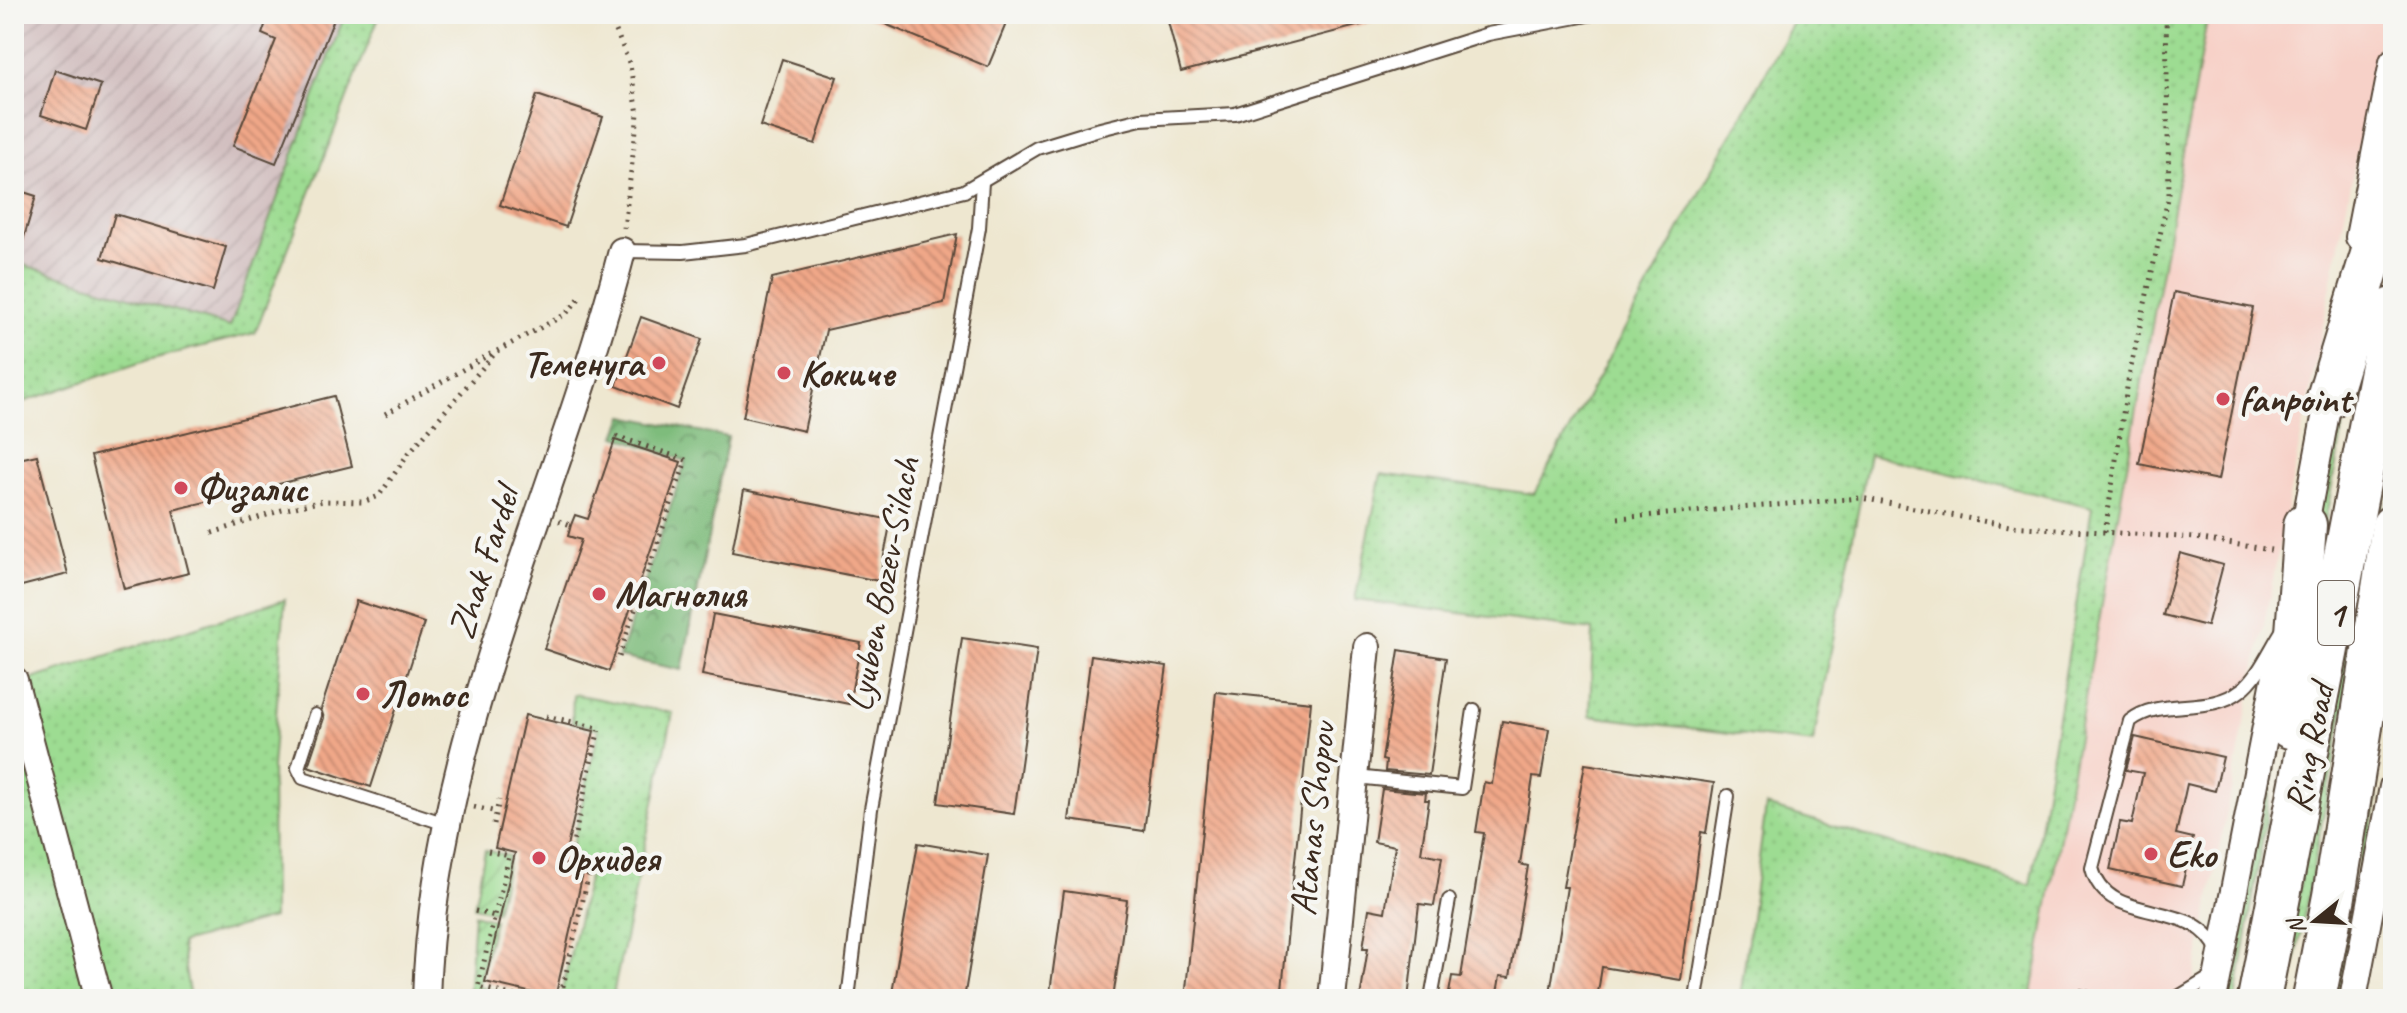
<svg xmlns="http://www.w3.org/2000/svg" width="2407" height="1013" font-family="Caveat,sans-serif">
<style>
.built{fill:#f7d1c8}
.industrial{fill:url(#industrial-furrows)}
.grass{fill:url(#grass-dots);stroke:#6c8358;stroke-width:2}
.forest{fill:url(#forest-crowns);stroke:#5c734d;stroke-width:2}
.garden{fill:url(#garden-furrows);stroke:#6c8358;stroke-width:2}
.building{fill:url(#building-back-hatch)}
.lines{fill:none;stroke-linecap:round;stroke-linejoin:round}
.service-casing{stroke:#564639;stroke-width:16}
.minor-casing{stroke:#564639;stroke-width:30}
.trunk-casing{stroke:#564639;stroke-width:46}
.path{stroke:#564639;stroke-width:5;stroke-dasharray:2 6;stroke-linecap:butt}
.service{stroke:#fff;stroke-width:12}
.minor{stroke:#fff;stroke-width:26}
.trunk{stroke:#fff;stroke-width:42}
.poi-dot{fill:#d1495b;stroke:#f6f6f2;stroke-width:3}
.labels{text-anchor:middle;stroke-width:8;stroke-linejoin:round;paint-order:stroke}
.shield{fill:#f6f6f2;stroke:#73675e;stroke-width:2}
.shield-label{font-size:36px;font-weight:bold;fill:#3b2a1e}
.poi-label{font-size:38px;font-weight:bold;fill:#3b2a1e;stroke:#f6f6f2;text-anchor:start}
.street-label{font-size:38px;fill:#3b2a1e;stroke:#f6f6f2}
</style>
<defs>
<pattern id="industrial-furrows" width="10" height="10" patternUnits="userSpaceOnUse" patternTransform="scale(2)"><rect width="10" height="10" fill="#d2bfc0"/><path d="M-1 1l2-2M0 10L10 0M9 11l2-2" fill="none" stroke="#b5a4a5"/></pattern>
<pattern id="grass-dots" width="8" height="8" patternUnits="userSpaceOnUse" patternTransform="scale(2)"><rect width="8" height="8" fill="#9ddc92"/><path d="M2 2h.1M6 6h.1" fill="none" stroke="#88bd7d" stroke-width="1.8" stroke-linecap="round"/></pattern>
<pattern id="forest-crowns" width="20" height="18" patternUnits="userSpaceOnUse" patternTransform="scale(2)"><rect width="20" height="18" fill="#7ebc7c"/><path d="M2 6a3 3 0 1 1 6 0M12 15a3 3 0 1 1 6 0" fill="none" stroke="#689965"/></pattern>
<pattern id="garden-furrows" width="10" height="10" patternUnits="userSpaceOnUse" patternTransform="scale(2)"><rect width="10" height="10" fill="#9ddc92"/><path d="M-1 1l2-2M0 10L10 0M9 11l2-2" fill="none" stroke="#88bd7d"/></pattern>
<pattern id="building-back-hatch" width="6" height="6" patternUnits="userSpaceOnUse" patternTransform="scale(2)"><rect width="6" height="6" fill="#f0a788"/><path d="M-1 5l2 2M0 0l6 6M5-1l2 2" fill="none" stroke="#c4886f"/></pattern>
</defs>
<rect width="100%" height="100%" fill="#f6f6f2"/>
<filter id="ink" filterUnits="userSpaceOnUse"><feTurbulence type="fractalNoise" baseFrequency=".0125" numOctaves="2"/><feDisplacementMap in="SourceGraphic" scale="16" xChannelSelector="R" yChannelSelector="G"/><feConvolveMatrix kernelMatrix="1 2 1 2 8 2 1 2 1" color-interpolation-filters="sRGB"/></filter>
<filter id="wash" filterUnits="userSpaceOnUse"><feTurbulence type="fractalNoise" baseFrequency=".006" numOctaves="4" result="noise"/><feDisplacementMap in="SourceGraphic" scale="32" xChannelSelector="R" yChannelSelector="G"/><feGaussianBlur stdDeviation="1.8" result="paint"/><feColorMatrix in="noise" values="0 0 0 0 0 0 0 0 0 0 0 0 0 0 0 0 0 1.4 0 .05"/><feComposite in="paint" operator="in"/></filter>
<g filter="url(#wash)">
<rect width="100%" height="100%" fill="#eee7d0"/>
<polygon class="built" points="2208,14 2382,14 2382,26 2190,999 2031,999"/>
<polygon class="industrial" points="14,14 345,14 230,328 14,262"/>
<g class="grass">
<polygon points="345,14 380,14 255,333 148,360 14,405 14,262 230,327"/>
<polygon points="1811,14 2208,14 2031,999 1740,999 1766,806 2031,885 2092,507 1869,454 1813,743 1590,716 1593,630 1355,600 1381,474 1534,494 1795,19"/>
<path d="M2360 340 2305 626C2309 529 2332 433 2360 340Z"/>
<polygon points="2393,398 2393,452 2288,999 2278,999"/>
<polygon points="285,599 272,768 273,918 181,943 190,999 14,999 14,677 17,684"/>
<polygon points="573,694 673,713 612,999 560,999 591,866 569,861 599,729 572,722"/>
<polygon points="2271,768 2274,769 2236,999 2227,999"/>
<polygon points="2377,797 2340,999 2331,999 2365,835"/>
</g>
<polygon class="forest" points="624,416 728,437 682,670 619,657 686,461 616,436"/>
<g class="garden">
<polygon points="485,850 509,856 496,912 474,907"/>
<polygon points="474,914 494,920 478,987 528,999 468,999"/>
</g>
<g id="blocks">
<g class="building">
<polygon points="269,14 336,14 276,163 233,146 276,40 262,34"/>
<polygon points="861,14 1010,14 988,67"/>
<polygon points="1166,14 1376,14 1376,21 1181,72"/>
<polygon points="782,59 837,77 815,144 760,126"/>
<polygon points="55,70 101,85 86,130 41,115"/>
<polygon points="537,95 603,117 566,227 500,205"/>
<polygon points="14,189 36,196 20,251 14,250"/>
<polygon points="115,214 226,247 213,291 102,258"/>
<polygon points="957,234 944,303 826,330 804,431 743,417 772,278"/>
<polygon points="2174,292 2253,308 2218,480 2139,464"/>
<polygon points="641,317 702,339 677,409 616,386"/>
<polygon points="334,396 352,466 173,510 189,573 124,589 91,456"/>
<polygon points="615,440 681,462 609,671 544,649 581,540 568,536 571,525 575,515 588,519"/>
<polygon points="37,455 68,574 14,588 14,460"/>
<polygon points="744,490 891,520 879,581 732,552"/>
<polygon points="2180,553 2223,565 2207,626 2163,615"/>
<polygon points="356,601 424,623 371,787 308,766 324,718 321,709"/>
<polygon points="713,614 861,643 849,704 702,675"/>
<polygon points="962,638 1037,649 1014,814 938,803"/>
<polygon points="1399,650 1446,658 1429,775 1385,771 1386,761 1382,760"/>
<polygon points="1091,655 1167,666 1144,831 1069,820"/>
<polygon points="1216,692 1311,702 1281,999 1185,999"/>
<polygon points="525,715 594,731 563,864 584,869 555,998 485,982 515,853 495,848"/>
<polygon points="1502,721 1549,729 1541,778 1533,777 1520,864 1528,866 1510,977 1500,976 1496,999 1448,999 1452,976 1461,977 1484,833 1476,832 1484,782 1492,784"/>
<polygon points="2135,737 2223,757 2215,791 2187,784 2176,834 2193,838 2182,886 2110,870 2120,822 2132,824 2143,773 2126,770"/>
<polygon points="1585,764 1714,783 1706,833 1701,832 1681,980 1602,967 1597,999 1549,999 1567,887 1563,887"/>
<polygon points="1382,789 1426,793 1425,800 1429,800 1421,853 1442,857 1434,906 1419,904 1408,999 1360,999 1368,948 1363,948 1369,909 1385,912 1395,846 1374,842"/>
<polygon points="918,843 988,855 964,999 891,999"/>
<polygon points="1064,891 1127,900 1113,999 1049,999"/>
</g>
</g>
</g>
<g filter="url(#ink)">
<use href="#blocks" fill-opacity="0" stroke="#564639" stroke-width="2"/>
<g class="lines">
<defs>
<g id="service">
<polyline points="622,251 683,252 746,245 964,191 1037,148 1096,130 1141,119 1235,114 1488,34 1593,14"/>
<polyline points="315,715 298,768 303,778 446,824"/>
<polyline points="1356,777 1462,788 1474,710"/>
<path d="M2218 952C2196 895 2107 929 2092 868L2130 721C2161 696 2209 716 2241 690 2259 677 2271 647 2284 628"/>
<polyline points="848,999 871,809 979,228 982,182"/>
<polyline points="1431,999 1449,900"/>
<polyline points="1696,999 1728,796"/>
<polyline points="2069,999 2079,996 2095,999"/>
<polyline points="2175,999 2216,974"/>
</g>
<g id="minor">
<polyline points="2359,237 2393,62"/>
<polyline points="2302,540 2331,386"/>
<polyline points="14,680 99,999"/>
<path d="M426 999C433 738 558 500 622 251"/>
<polyline points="1332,999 1367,647"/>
<polyline points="2213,999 2278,665"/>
<polyline points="2353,999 2393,787"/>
</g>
<g id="trunk">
<polyline points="2328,398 2393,186"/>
<polyline points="2290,727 2305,525"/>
<polyline points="2259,999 2393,309"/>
<polyline points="2314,999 2334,896 2393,526"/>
</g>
</defs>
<use href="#service" class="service-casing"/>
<use href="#minor" class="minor-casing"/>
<use href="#trunk" class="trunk-casing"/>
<g class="path">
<polyline points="616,31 630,65 638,114 624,228"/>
<polyline points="385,414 492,353"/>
<polyline points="616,436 686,460 619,657"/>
<polyline points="1618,518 1861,498 2009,526 2196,538 2271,550"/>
<polyline points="559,521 571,525"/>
<polyline points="2105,532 2128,381 2169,194 2166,14"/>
<polyline points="212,533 282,510 323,501 363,502 379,496 408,454 497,351 566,314 582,295"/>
<polyline points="546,716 599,728 569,861 591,865 560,999"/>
<polyline points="474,807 497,812"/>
<polyline points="494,824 499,800"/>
<polyline points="488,851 509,856 478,987 528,999"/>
<polyline points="475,911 495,916"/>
</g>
<use href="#service" class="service"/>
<use href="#minor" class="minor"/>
<use href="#trunk" class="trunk"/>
</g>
</g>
<g class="poi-dot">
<circle cx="659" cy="363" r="8"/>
<circle cx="784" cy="373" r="8"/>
<circle cx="2223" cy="399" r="8"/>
<circle cx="181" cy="488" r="8"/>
<circle cx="599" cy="594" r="8"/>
<circle cx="363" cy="694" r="8"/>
<circle cx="2151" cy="854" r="8"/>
<circle cx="539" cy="858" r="8"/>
</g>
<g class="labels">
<rect class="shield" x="2318" y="581" width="36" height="64" rx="6"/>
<g class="shield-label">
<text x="2336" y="626">1</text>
</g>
<g class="poi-label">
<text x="643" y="376" text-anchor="end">Теменуга</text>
<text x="800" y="386">Кокиче</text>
<text x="2239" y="412">fanpoint</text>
<text x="197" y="501">Физалис</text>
<text x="615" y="607">Магнолия</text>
<text x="379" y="707">Лотос</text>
<text x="2167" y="867">Eko</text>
<text x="555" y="871">Орхидея</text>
</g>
<g class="street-label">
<text transform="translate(483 563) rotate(-72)" y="13">Zhak Fardel</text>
<text transform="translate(882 584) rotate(-79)" y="13">Lyuben Bozev-Silach</text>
<text transform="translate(2309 748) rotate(-79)" y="13">Ring Road</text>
<text transform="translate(1312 819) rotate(-84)" y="13">Atanas Shopov</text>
</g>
</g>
<rect width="2407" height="1013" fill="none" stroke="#f6f6f2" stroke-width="48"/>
<g transform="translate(2315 921) rotate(252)" stroke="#f6f6f2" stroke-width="6" paint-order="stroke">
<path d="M0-6L14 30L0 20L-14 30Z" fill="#3b2a1e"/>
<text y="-12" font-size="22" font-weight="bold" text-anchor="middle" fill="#3b2a1e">N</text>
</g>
</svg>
